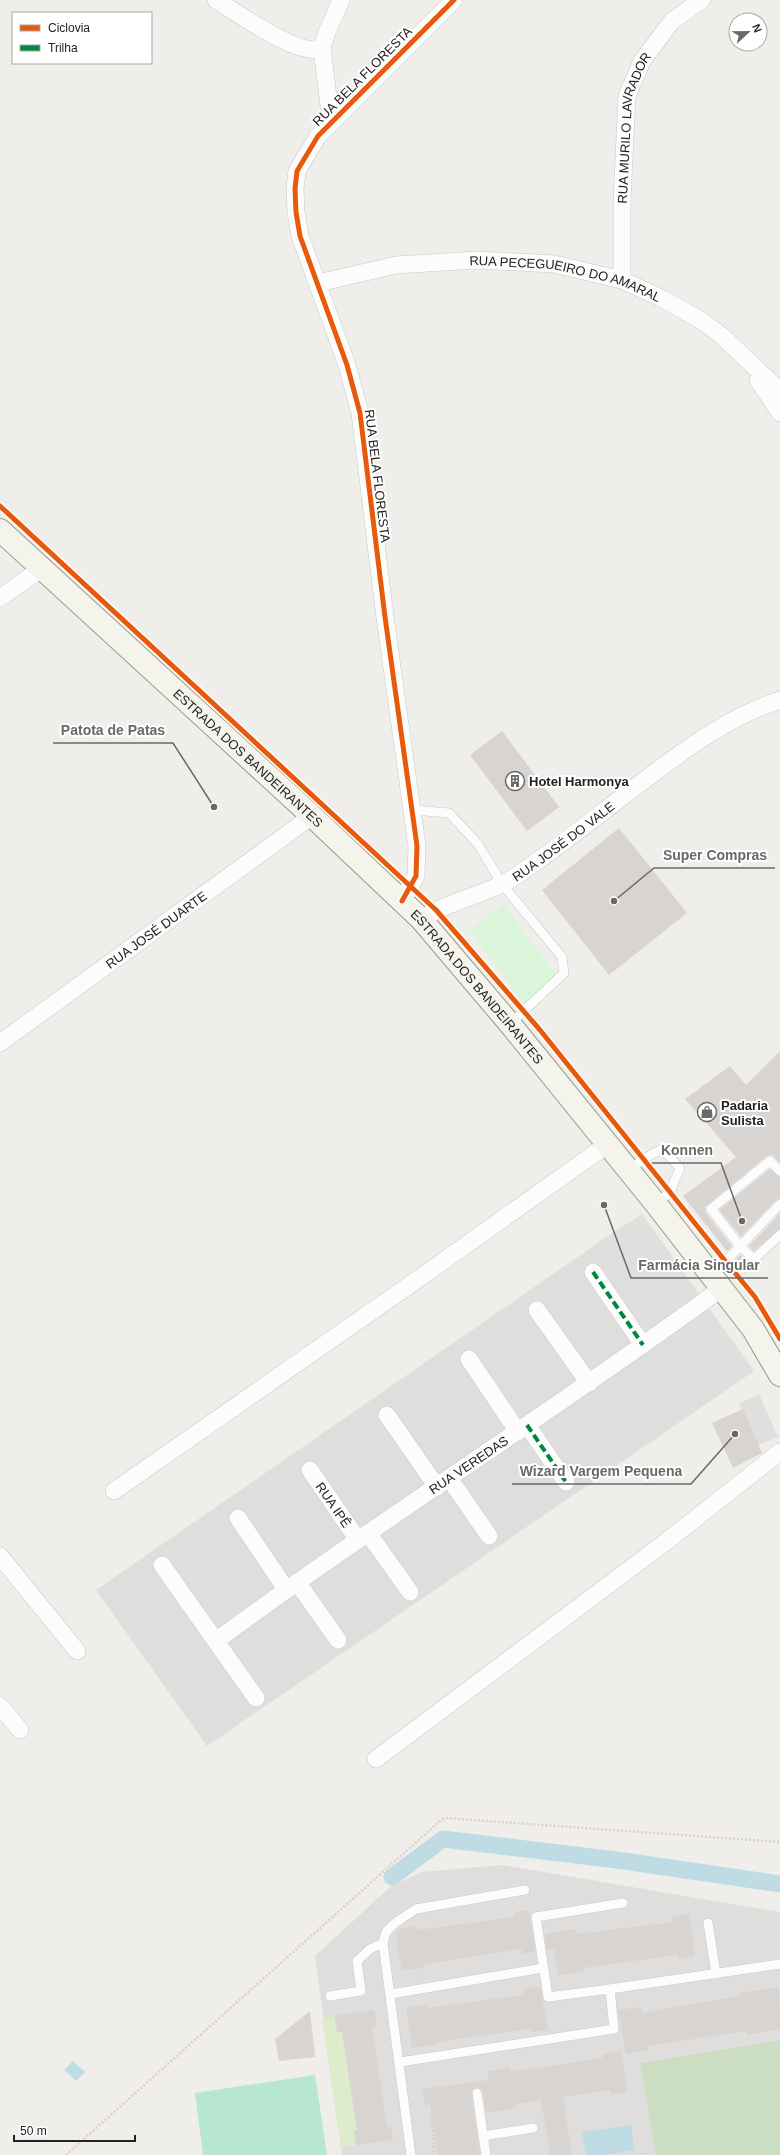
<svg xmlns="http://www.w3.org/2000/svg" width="780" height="2155" font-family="Arial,sans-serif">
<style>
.residential{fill:#dfdedc}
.grass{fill:#ddeccb}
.forest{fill:#cbdec1}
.park{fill:#daf5da}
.pitch{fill:#b7e6d2}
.parking{fill:#e0dfde}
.water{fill:#bfdbe3}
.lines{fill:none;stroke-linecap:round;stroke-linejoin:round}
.canal{stroke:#bfdbe3;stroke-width:17}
.building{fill:#d7d4d2}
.service-casing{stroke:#c9c8c7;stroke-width:10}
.minor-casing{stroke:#c9c8c7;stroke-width:18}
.secondary-casing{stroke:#999a82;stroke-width:24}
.path{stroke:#dccecd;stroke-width:2.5;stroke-dasharray:2 2;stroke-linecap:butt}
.service{stroke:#fdfcfc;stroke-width:9}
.minor{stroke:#fdfcfc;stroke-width:17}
.secondary{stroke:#f4f4ed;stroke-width:22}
.quiet{stroke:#00873e;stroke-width:4;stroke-dasharray:8 4;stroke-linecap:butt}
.cycleway-casing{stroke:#fff;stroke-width:8}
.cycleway{stroke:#e8590c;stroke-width:5}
.labels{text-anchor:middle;stroke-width:4;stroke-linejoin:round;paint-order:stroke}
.street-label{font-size:13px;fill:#222;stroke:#fff}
.poi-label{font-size:13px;font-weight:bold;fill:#222;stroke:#fff;text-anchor:start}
.leader{fill:none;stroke:#6a6968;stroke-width:1.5}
.callout-dot{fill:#6a6968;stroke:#fff;stroke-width:1.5}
.callout-label{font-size:14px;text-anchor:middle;font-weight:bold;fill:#6a6968;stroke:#fff;stroke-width:4;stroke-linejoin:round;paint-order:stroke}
</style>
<rect width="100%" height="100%" fill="#f0eeeb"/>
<g class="residential">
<polygon points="608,1236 718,1396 207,1746 96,1590"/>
<polygon points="502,1865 780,1912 780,2040 641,2063 656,2155 342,2155 315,1956 390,1887 422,1872"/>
</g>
<polygon class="grass" points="335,2016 337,2032 342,2032 357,2129 354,2130 356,2145 341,2148 322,2019"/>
<polygon class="forest" points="780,2040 780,2155 656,2155 640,2063"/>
<polygon class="park" points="503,904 558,977 524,1003 469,930"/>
<polygon class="pitch" points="315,2075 327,2155 203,2155 195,2093"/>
<g class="parking">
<polygon points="642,1214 754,1371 718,1396 608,1236"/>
<polygon points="759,1394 778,1437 758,1445 739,1403"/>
</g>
<g class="water">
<polygon points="73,2061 85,2072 76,2081 64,2070"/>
<polygon points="631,2125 635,2150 604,2155 586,2155 582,2132"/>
</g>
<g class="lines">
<polyline class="canal" points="392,1877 443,1839 617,1860 780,1884"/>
</g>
<g class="building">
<polygon points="502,731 559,807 527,831 470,755"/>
<polygon points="619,828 687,913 609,975 542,890"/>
<polygon points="780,1051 780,1163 772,1155 767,1156 705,1207 706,1213 732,1246 727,1251 683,1196 736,1157 685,1099 730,1066 746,1085"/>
<polygon points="770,1169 780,1177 780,1198 776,1200 741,1237 719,1210"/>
<polygon points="780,1213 780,1229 754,1251 749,1246"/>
<polygon points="740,1255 750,1264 755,1265 745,1273 735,1261"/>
<polygon points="743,1409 762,1453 733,1468 712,1423"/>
<polygon points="529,1910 535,1952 523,1954 521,1949 424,1964 424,1968 402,1970 397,1947 397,1930 416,1926 418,1930 515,1917 514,1912"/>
<polygon points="689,1913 695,1956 679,1959 677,1955 583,1968 584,1972 558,1975 554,1949 547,1950 545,1934 576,1929 577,1934 673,1922 672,1917"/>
<polygon points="540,1986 548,2030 532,2032 530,2029 435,2042 435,2045 412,2048 406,2008 427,2005 428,2008 523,1995 523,1989"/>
<polygon points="779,1987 780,2029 747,2035 745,2031 648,2046 648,2050 626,2054 618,2010 641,2007 642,2013 740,1996 740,1993"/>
<polygon points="374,2010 377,2025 372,2027 387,2127 391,2127 393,2140 356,2145 354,2130 357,2130 342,2032 337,2032 335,2016"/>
<polygon points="310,2011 315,2057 279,2061 275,2039"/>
<polygon points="621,2051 627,2092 611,2094 609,2090 563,2097 572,2155 550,2155 541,2100 516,2104 516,2108 486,2113 483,2092 477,2087 473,2089 471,2094 480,2155 438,2155 430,2105 425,2105 423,2089 489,2080 488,2071 510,2068 511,2072 602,2058 604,2054"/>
</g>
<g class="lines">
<defs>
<g id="service">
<polyline points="413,810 449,813 478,844 502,884 562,957 564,973 510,1024"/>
<polyline points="629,1171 643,1159 662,1149 680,1168 670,1192 656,1204"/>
<polyline points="780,1171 770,1161 711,1209 740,1246 754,1259 780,1235"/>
<polyline points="712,1276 780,1204"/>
<polyline points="708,1923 716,1974"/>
<polyline points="610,1989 780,1964"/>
<polyline points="391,1994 543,1968"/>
<polyline points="330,1996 361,1991 357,1961 370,1949 383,1943"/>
<polyline points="400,2062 614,2029 610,1989 548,1997 536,1917 623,1903"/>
<polyline points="477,2093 486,2155"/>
<polyline points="483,2136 533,2128"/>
<polyline points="411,2155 383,1943 386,1932 395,1923 416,1909 525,1890"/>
</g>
<g id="minor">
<path d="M216 0C236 12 301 59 322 48"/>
<polyline points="331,122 322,48 327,32 341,0"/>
<path id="s1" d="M622 280V200L627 96 642 61 672 21 702 0"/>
<path id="s2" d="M318 283 396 265 477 260 554 264 622 280 665 300 702 321 722 336 780 391"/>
<polyline points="758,380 780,413"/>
<polyline points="0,598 42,568"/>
<polyline points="402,901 416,876 417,846 385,617 360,413 347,365 300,236 296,212 295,189 297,171 318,136 454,0"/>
<path id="s3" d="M421 919C452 899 489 895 519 874 564 843 607 808 650 776 691 745 731 716 780 700"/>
<path id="s4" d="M0 1043 312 816"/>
<polyline points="593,1272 643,1345"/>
<polyline points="537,1310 589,1383"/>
<polyline points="469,1359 518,1432"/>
<polyline points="387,1415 437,1487"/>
<polyline points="527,1425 566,1482"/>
<path id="s5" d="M310 1470 358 1540"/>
<polyline points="449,1478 489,1536"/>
<polyline points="114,1491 421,1277 608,1144"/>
<polyline points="238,1518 286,1589"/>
<polyline points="368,1533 410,1592"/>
<polyline points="0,1556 77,1651"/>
<polyline points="162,1565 256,1698"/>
<polyline points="297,1582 338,1640"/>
<path id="s6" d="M216 1641C381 1519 556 1410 722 1288"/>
<polyline points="0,1706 20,1730"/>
<polyline points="376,1759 663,1544 780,1452"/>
</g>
<g id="secondary">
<path id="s7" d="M0 530 312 816 421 919 510 1024 656 1204 753 1329 780 1375"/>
</g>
</defs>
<use href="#service" class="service-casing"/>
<use href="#minor" class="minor-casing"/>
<use href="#secondary" class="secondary-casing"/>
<g class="path">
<polyline points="432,2118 434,2155"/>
<polyline points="642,2153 643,2155"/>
<polyline points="66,2155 440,1821 445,1818 780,1842"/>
</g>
<use href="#service" class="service"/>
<use href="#minor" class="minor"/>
<use href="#secondary" class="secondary"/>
<g class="quiet">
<polyline points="593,1272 643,1345"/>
<polyline points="527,1425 566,1482"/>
</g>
<defs>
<g id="cycleway">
<polyline points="0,506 436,910 540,1030 726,1262 755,1297 780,1339"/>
<polyline points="402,901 416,876 417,846 385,617 360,413 347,365 300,236 296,212 295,189 297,171 318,136 454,0"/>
</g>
</defs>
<use href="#cycleway" class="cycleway-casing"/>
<use href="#cycleway" class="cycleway"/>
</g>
<defs>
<symbol id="building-ring" viewBox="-11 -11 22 22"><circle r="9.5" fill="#fff" stroke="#6a6968" stroke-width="1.5"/><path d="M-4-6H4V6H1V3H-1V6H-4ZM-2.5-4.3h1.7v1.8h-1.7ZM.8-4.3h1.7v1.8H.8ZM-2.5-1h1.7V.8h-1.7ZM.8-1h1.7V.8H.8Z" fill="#6a6968"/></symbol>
<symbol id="shop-ring" viewBox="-11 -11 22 22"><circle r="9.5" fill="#fff" stroke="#6a6968" stroke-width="1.5"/><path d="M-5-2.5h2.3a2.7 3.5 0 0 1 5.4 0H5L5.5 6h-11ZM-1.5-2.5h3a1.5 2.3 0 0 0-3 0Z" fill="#6a6968"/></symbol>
</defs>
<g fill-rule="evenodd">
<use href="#building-ring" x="504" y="770" width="22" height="22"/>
<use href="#shop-ring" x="696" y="1101" width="22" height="22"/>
</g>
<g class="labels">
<g class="street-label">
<text transform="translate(362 76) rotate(-45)" y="5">RUA BELA FLORESTA</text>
<text dy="5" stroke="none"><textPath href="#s1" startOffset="154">RUA MURILO LAVRADOR</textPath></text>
<text dy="5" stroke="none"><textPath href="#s2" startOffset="252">RUA PECEGUEIRO DO AMARAL</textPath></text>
<text transform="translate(378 476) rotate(83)" y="5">RUA BELA FLORESTA</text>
<text dy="5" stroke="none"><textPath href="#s7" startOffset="337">ESTRADA DOS BANDEIRANTES</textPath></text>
<text dy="5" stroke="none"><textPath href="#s3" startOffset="163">RUA JOSÉ DO VALE</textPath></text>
<text dy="5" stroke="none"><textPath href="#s4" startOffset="193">RUA JOSÉ DUARTE</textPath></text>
<text dy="5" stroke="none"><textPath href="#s7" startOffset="661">ESTRADA DOS BANDEIRANTES</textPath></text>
<text dy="5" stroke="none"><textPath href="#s6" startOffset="308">RUA VEREDAS</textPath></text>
<text dy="5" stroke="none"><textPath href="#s5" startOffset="42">RUA IPÊ</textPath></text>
</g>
<g class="poi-label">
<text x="529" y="786">Hotel Harmonya</text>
<text x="721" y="1110">Padaria<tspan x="721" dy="15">Sulista</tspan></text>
</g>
</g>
<path class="leader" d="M214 807L173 743H53M614 901L654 868H775M742 1221L721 1163H652M604 1205L631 1278H768M735 1434L691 1484H512"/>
<g class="callout-dot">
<circle cx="214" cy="807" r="4"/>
<circle cx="614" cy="901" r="4"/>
<circle cx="742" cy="1221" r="4"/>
<circle cx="604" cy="1205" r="4"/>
<circle cx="735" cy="1434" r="4"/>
</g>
<g class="callout-label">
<text x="113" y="735">Patota de Patas</text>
<text x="715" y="860">Super Compras</text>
<text x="687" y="1155">Konnen</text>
<text x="699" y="1270">Farmácia Singular</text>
<text x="601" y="1476">Wizard Vargem Pequena</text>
</g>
<rect x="12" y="12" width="140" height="52" fill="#ffffff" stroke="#a7a7a7"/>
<rect x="20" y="25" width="20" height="6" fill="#e8590c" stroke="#a7a7a7"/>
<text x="48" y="32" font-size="12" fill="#222222">Ciclovia</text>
<rect x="20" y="45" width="20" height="6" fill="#00873e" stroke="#a7a7a7"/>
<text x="48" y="52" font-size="12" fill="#222222">Trilha</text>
<g transform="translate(748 32) rotate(68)"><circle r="19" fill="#ffffff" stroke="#a7a7a7"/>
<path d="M0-3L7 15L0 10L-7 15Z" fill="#6a6968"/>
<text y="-6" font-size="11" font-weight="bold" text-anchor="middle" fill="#222222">N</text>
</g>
<path d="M14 2135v6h121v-6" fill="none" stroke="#222222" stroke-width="2"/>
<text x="20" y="2135" font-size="12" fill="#222222" stroke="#ffffff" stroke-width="3" paint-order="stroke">50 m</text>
</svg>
